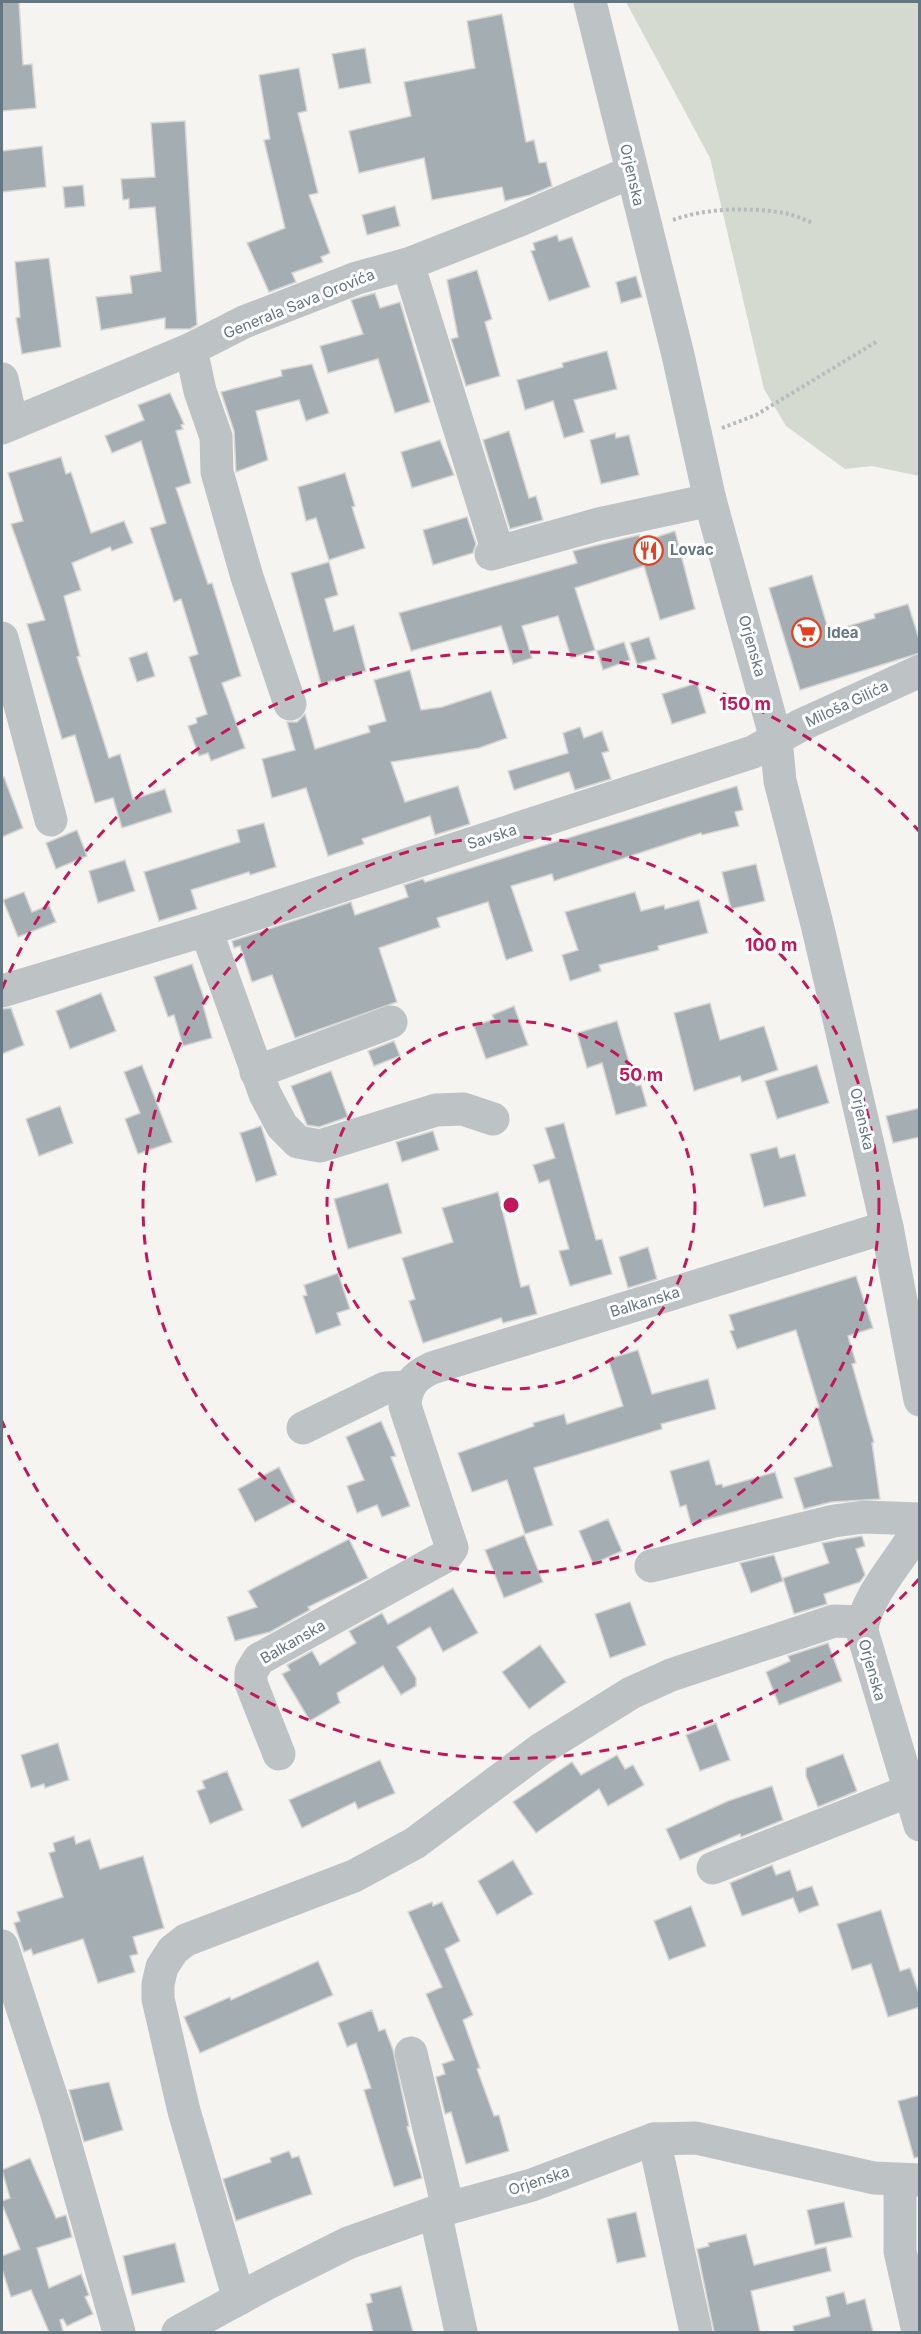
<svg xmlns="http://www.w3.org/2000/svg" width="921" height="2334" font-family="Inter,sans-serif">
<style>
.green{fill:#d4dad0}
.building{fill:#a4aeb2;stroke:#d6d6d3;stroke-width:1.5}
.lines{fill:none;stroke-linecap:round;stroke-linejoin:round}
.path{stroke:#b7bbbd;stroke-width:4;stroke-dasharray:3 3;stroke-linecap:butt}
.minor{stroke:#bdc2c5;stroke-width:33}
.ring{fill:none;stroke:#c2185b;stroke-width:3;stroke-dasharray:10 8}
.labels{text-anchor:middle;stroke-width:6;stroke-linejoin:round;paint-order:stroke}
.street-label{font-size:15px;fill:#637782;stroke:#fff}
.poi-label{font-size:15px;font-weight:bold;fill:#637782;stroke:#fff;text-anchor:start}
.centre{fill:#c2185b;stroke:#fff;stroke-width:3}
.ring-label{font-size:18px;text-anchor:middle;font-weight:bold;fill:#c2185b;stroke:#fff;stroke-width:6;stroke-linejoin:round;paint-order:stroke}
</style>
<rect width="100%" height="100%" fill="#f5f4f0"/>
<polygon class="green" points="626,2 919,2 919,476 872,466 845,469 786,426 764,389 710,158"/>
<g class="building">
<polygon points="2,2 19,2 23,65 32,64 36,108 2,111"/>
<polygon points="502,14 526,142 534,140 539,163 546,162 552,186 530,195 505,201 502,187 432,200 424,158 359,173 349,131 411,116 404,82 475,68 467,21"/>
<polygon points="365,48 371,83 339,89 332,54"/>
<polygon points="299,68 307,111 298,113 318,193 309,195 330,253 321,257 323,262 292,273 296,282 269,292 247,243 285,228 264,140 270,139 259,75"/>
<polygon points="185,121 197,325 190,329 165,329 165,318 101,330 96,297 132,293 130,276 161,271 155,207 129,209 129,199 123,200 121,179 155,177 151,123"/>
<polygon points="42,146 46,187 2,192 2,151"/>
<polygon points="83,185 85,206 65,208 63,187"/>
<polygon points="395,206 400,226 367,235 362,215"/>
<polygon points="557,235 559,241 572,237 590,287 549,301 531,251 535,250 533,243"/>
<polygon points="49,258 61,347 22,354 16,318 20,317 15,262"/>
<polygon points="477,270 492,319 485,322 500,376 466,386 451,339 458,337 447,280"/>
<polygon points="636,276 642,297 621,303 616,282"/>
<polygon points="375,293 380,308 400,302 430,402 395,413 378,359 328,373 320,346 363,334 351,300"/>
<polygon points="607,351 617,389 574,400 584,432 564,438 553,401 525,410 517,380 563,367 562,363"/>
<polygon points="312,364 329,413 306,421 299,400 256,411 268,460 236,472 234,431 221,392 282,376 281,370"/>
<polygon points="170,393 184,424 181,425 183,429 176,431 191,483 176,488 208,584 212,583 241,676 222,683 245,748 211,761 208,753 199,756 188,726 197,723 196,718 207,714 189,657 198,654 181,599 174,602 150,528 166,523 141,441 112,453 105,436 144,420 138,405"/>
<polygon points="509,431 529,498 536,496 543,520 510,529 483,440"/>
<polygon points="615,433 616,438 629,435 639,475 601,484 590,440"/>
<polygon points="440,440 454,475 412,488 401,452"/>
<polygon points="61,457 66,474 71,472 91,533 124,521 133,543 112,551 110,547 72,563 81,590 64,596 80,656 77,657 109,758 120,754 133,799 165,789 172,812 122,828 113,798 95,803 75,735 62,739 27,624 45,620 11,524 23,521 8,473"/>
<polygon points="345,473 355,506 352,507 365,548 329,560 316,518 306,521 298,487"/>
<polygon points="467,517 476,544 473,553 433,565 423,530"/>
<polygon points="675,531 695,609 660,620 644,566 575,588 595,650 571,658 558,616 522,626 532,658 513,664 501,626 411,651 399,613 577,563 573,551 639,535 641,542"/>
<polygon points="329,562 338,595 325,599 334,631 354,625 366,671 321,684 291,573"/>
<polygon points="812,575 829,632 875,618 874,614 908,604 920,642 920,653 800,690 769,588"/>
<polygon points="649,637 656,659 637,664 630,643"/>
<polygon points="624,642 630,660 603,670 597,651"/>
<polygon points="147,652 155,676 137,682 129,658"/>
<polygon points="410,670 421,710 442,707 491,691 507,738 479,748 391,762 405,802 458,786 470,824 435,835 430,816 362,839 364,844 328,856 306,788 272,798 262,759 295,750 287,722 297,722 305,714 315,749 370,732 368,726 386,721 374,680"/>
<polygon points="697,683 706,713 672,724 662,694"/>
<polygon points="580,727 584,738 602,731 609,751 602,753 611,779 575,790 569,772 514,790 508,771 568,753 563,733"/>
<polygon points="4,777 23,828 2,837 2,778"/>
<polygon points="737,786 743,810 735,812 739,826 702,835 701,833 554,881 552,874 511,886 533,951 506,960 488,902 437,918 440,927 379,948 397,1002 295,1038 272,975 252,982 240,946 234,948 232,941 351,902 355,915 408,897 404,885 423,879 425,882"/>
<polygon points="264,823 276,867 250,875 249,872 191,890 197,909 159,921 144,872 240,842 237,830"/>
<polygon points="77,830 87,856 56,869 46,843"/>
<polygon points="125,860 135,891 98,903 89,871"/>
<polygon points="756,864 765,901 731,909 722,872"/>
<polygon points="24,892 32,912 49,905 56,922 18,937 3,900"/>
<polygon points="635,892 641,911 664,905 665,909 699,900 708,933 658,946 659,950 599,965 601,971 570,981 562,955 578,950 565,912"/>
<polygon points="192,964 206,1004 203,1005 212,1038 183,1046 174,1015 168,1017 154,977"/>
<polygon points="101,993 116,1031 70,1049 56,1011"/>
<polygon points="710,1003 720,1040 764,1026 778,1070 742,1082 740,1076 694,1091 674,1013"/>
<polygon points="514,1006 528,1045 486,1059 474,1026 494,1019 492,1015"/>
<polygon points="11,1008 24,1045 2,1054 2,1009"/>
<polygon points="617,1021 636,1086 641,1085 647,1106 616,1115 602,1063 587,1068 577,1033"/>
<polygon points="394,1041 400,1056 374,1066 368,1051"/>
<polygon points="142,1065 172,1142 138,1154 125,1119 140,1113 124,1072"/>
<polygon points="817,1065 829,1103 777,1119 765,1081"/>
<polygon points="331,1071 348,1117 319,1127 307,1125 291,1086"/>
<polygon points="60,1106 73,1143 39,1156 26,1119"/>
<polygon points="920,1108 920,1137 893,1143 886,1116"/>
<polygon points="564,1123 596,1240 602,1239 612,1274 570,1286 559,1251 569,1249 549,1180 539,1183 533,1165 555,1158 545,1128"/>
<polygon points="261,1126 277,1175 256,1182 240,1133"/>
<polygon points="433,1131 439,1150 402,1162 396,1142"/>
<polygon points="777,1147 780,1158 795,1154 806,1196 764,1207 750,1154"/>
<polygon points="388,1183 402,1233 348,1249 334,1199"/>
<polygon points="498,1192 521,1287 529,1285 537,1314 503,1323 501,1318 423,1343 409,1301 415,1299 402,1258 453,1242 442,1208"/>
<polygon points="648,1247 657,1279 628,1288 619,1257"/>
<polygon points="338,1273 350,1309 337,1313 341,1325 316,1334 303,1296 307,1295 304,1285"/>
<polygon points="856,1276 873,1328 848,1336 856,1363 852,1364 874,1442 872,1443 880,1499 831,1502 804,1509 794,1478 832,1466 815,1408 819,1407 796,1330 737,1349 730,1331 734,1330 729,1315"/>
<polygon points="638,1350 652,1394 708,1379 716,1409 661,1424 662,1429 534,1468 553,1525 525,1534 507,1480 472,1492 458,1453 534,1426 533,1423 564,1414 567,1424 623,1406 608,1359"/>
<polygon points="381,1421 396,1456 391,1457 410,1506 382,1517 377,1505 357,1513 347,1486 364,1480 346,1437"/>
<polygon points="709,1460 716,1485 722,1484 723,1487 775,1472 783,1498 691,1524 686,1505 680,1507 670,1471"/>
<polygon points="279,1467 296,1501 255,1522 238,1489"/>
<polygon points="608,1519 622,1551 593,1564 579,1531"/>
<polygon points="524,1535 543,1582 504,1598 485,1550"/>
<polygon points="862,1536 865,1546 856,1549 865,1575 860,1582 824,1594 827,1604 794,1614 783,1578 829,1563 822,1543"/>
<polygon points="349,1539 368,1578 308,1607 310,1610 270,1632 235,1641 227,1617 257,1607 248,1591"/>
<polygon points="774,1555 783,1581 751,1593 740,1563"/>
<polygon points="453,1588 478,1633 443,1652 430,1627 397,1647 416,1678 416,1686 401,1695 383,1666 337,1693 340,1703 310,1721 282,1674 290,1670 287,1665 312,1651 320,1665 356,1643 349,1631 382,1613 388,1624"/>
<polygon points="630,1602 646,1645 610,1658 595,1614"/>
<polygon points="828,1643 842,1681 779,1705 766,1672 790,1661 788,1656"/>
<polygon points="540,1645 566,1682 529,1709 502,1672"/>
<polygon points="716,1723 730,1760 700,1771 686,1735"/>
<polygon points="58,1743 69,1780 45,1788 44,1784 31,1788 21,1755"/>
<polygon points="843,1754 857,1791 818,1807 806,1776 806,1768"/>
<polygon points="617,1755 625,1769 633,1765 644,1785 608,1806 599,1789 536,1833 513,1802 572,1762 581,1775"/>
<polygon points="380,1760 395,1793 358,1809 355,1802 302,1828 289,1800"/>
<polygon points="227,1771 243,1810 210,1824 197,1791 205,1788 202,1781"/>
<polygon points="772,1786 783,1820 741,1837 740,1834 680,1860 666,1829 728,1801"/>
<polygon points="74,1836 76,1844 90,1839 100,1869 143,1856 164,1928 133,1937 138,1954 130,1956 135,1972 98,1983 83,1939 33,1955 31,1949 24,1952 14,1923 20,1921 17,1912 63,1897 49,1853 55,1851 53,1843"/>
<polygon points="513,1860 533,1894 497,1915 478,1881"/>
<polygon points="772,1865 776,1875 790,1870 797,1891 812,1886 819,1905 799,1913 793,1898 742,1916 730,1883"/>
<polygon points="432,1902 433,1906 442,1902 460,1941 445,1949 473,2015 463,2020 480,2068 477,2069 494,2116 499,2115 509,2151 466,2164 451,2112 445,2114 436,2077 445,2074 442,2064 454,2060 426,1994 442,1987 408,1912"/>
<polygon points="691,1906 706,1946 669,1960 654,1921"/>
<polygon points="881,1910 900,1971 910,1968 920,1996 920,2007 888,2017 871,1964 852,1970 837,1924"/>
<polygon points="318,1961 333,1995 200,2053 184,2017 230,1997 231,2000"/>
<polygon points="372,2010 379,2031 385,2029 393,2050 409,2126 407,2127 422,2178 394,2187 364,2090 371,2088 356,2043 347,2047 338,2023"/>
<polygon points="109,2082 123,2130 84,2142 69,2090"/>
<polygon points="920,2095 920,2157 914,2158 898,2101"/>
<polygon points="289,2151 292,2158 299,2156 312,2194 236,2221 223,2179 271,2162 270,2158"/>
<polygon points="30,2158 56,2218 66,2215 72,2237 37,2248 49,2288 81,2274 89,2295 85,2297 93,2314 67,2326 63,2319 60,2320 63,2331 59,2332 49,2332 31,2290 11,2297 2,2269 2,2256 20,2249 2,2204 2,2201 10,2198 2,2170"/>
<polygon points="844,2202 852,2237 815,2245 807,2210"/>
<polygon points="636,2212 646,2257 617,2263 607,2219"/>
<polygon points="746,2234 754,2265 826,2247 831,2271 751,2291 760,2332 714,2332 697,2249 709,2246 708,2243"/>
<polygon points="175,2243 185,2282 132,2295 123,2256"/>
<polygon points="401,2286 413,2332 373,2332 366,2304 372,2302 370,2294"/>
<polygon points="844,2292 847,2304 865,2299 873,2332 794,2332 793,2326 830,2316 826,2297"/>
</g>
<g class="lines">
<g class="path">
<path d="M673 220C705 208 751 207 784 213 796 215 806 221 814 223"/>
<polyline points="722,428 756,415 876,342"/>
</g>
<g class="minor">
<polyline points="590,2 678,355 710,500 776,739 780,781 817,924 887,1227 920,1400"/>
<polyline points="408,264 498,552"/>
<polyline points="191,349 200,391 216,437 217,472 247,577 290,704"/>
<polyline points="2,379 12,423"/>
<polyline points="2,428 191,349 244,322 357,278 408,264 515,222 631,172"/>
<polyline points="491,554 599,524 710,500"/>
<polyline points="2,638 51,820"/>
<polyline points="206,930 265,1094 282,1126 298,1142 320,1146 436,1110 463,1109 493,1119"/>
<polyline points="2,991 206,930 753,752 801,725 920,671"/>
<polyline points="256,1072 391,1022"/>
<polyline points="303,1428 385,1388 409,1387"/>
<path d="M920 1525C904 1558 864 1596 862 1631L920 1825"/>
<polyline points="651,1566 834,1521 864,1517 920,1519"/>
<path d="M279 1754 251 1683V1672L259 1659 446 1556 452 1548 405 1406C406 1386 414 1376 432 1368L887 1227"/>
<polyline points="713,1868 909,1791"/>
<polyline points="2,1946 56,2111 119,2332"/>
<polyline points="411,2053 448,2208"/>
<polyline points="654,2139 696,2332"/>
<polyline points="900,2181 900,2251 918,2332"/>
<polyline points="435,2212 461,2332"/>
<polyline points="239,2299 184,2111 158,1999 158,1984 162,1967 173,1950 186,1940 354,1876 415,1843 541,1749 631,1693 671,1675 834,1621 862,1622"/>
<polyline points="178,2332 266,2284 348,2243 435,2212 532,2185 654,2139 696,2138 874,2178 920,2180"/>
</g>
</g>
<g class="ring">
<circle cx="511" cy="1205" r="184"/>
<circle cx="511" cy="1205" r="368"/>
<path d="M919 1579A553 553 0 0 1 2 1421M2 989A553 553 0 0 1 919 831"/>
</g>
<defs>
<symbol id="restaurant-ring" viewBox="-11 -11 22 22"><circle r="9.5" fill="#fff" stroke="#e44021" stroke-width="1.5"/><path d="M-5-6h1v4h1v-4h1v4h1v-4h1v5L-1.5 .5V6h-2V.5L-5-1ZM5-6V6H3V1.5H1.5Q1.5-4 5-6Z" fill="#e44021"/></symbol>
<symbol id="supermarket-ring" viewBox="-11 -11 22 22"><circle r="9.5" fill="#fff" stroke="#e44021" stroke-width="1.5"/><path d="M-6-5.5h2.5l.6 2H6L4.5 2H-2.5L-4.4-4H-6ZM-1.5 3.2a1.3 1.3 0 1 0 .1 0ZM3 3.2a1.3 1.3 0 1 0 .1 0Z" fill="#e44021"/></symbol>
</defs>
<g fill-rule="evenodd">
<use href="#restaurant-ring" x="632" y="534" width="33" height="33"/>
<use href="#supermarket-ring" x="790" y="616" width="33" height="33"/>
</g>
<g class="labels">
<g class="street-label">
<text transform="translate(632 175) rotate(77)" y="5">Orjenska</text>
<text transform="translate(299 304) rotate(-22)" y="5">Generala Sava Orovića</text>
<text transform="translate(752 646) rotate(74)" y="5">Orjenska</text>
<text transform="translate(847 704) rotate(-25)" y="5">Miloša Gilića</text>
<text transform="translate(492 837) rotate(-18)" y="5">Savska</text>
<text transform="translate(862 1119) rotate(77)" y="5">Orjenska</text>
<text transform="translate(645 1302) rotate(-17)" y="5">Balkanska</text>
<text transform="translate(293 1642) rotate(-30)" y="5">Balkanska</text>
<text transform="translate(872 1670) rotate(74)" y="5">Orjenska</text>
<text transform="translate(539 2181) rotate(-18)" y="5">Orjenska</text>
</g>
<g class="poi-label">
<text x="670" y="555">Lovac</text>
<text x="827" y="638">Idea</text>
</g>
</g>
<circle cx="511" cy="1205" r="9" class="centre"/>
<g class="ring-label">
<text x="745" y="710">150 m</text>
<text x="771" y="951">100 m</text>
<text x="641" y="1081">50 m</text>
</g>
<rect width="921" height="2334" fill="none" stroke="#637782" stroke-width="6"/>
</svg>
